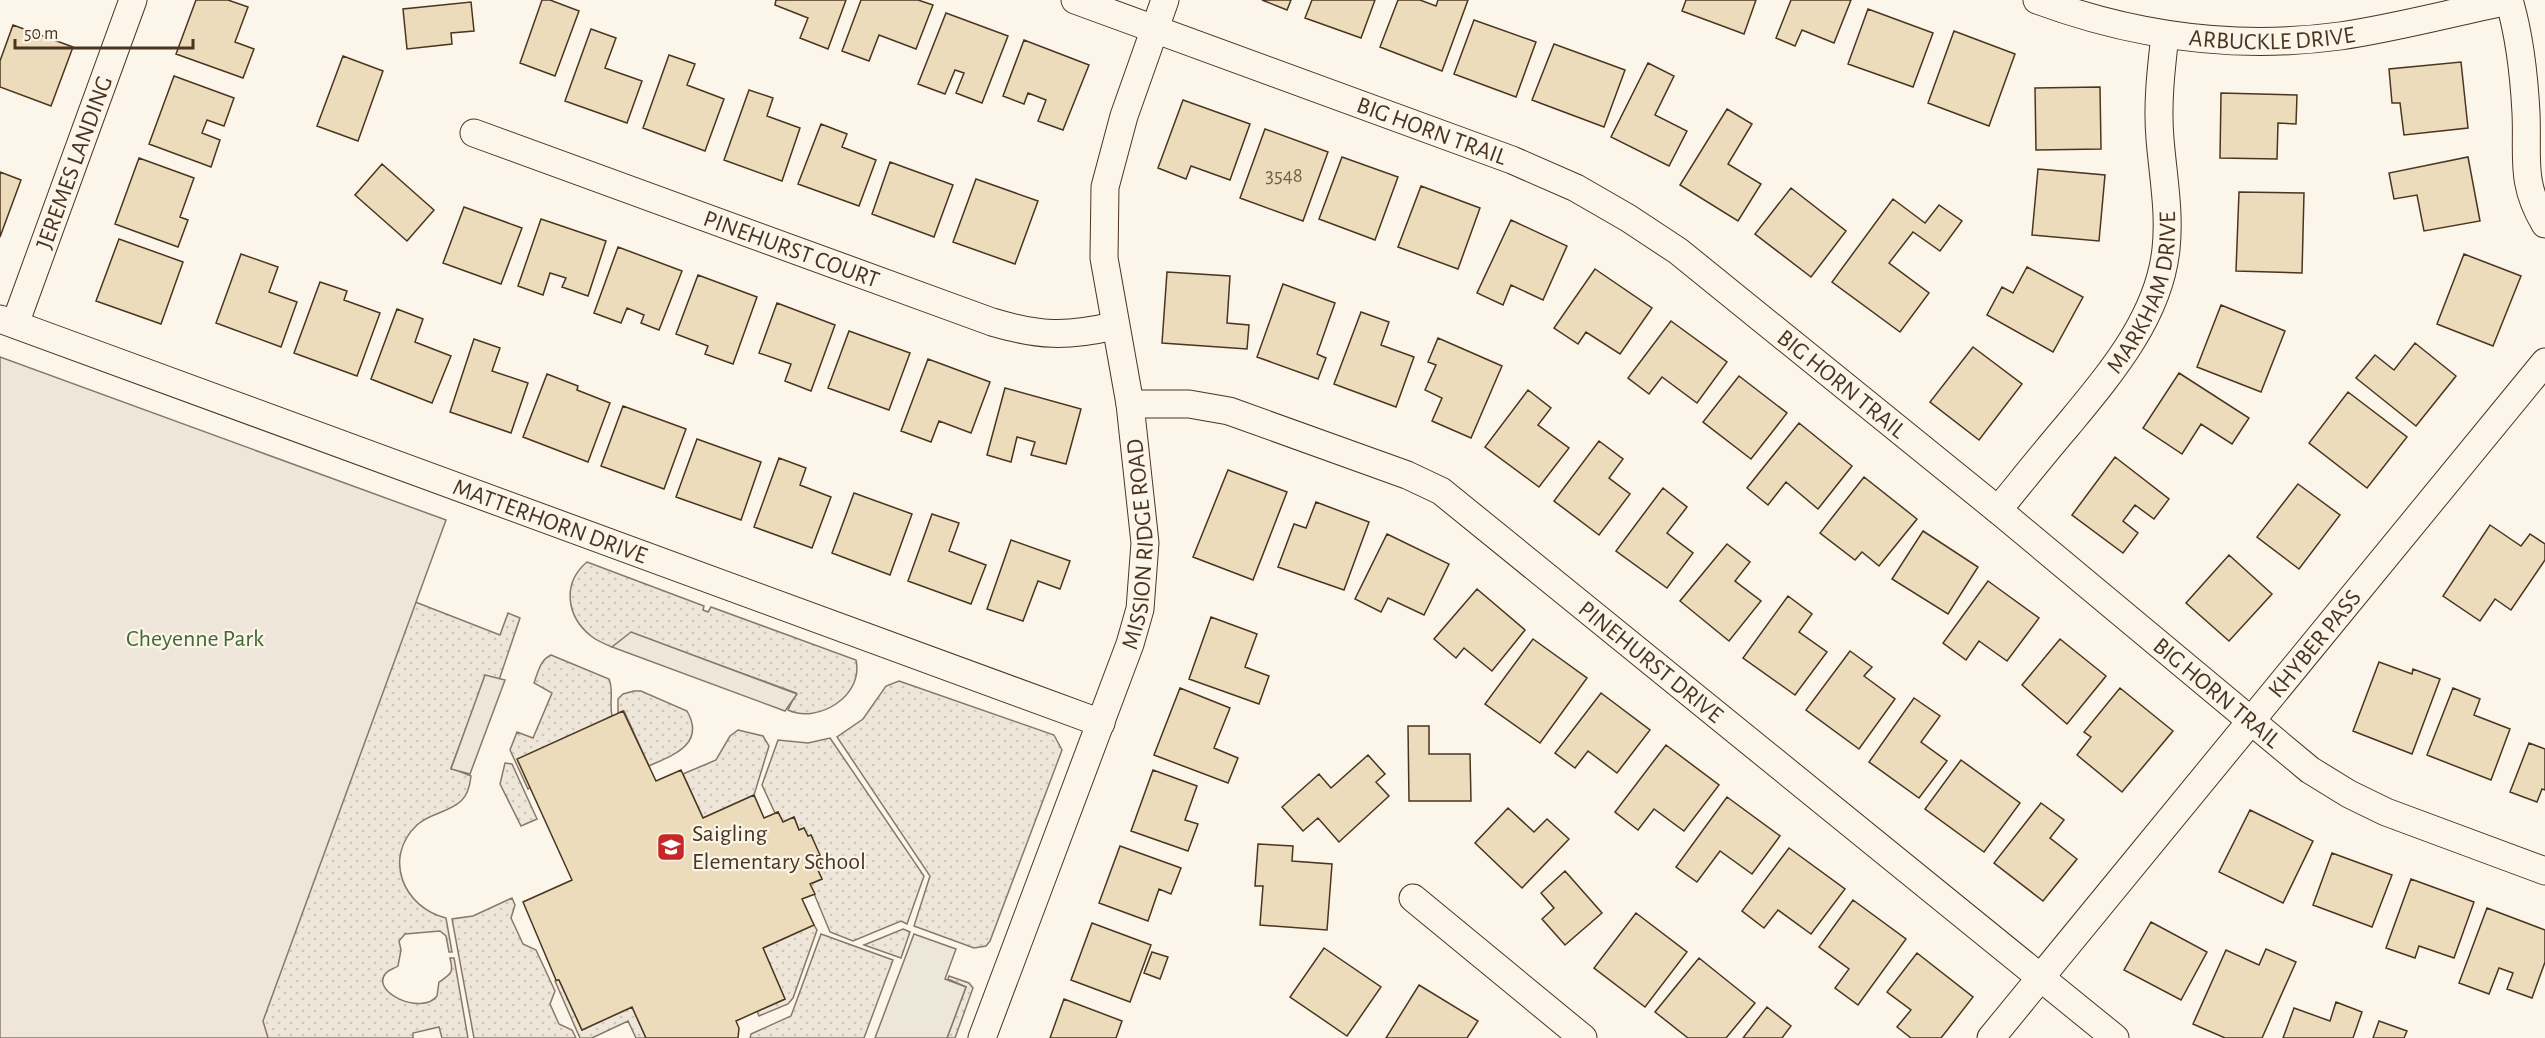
<svg xmlns="http://www.w3.org/2000/svg" width="2545" height="1038" font-family="'Alegreya Sans',sans-serif">
<defs>
<pattern id="grass-dots" width="8" height="8" patternUnits="userSpaceOnUse" patternTransform="scale(1.5)"><rect width="8" height="8" fill="#ede6d9"/><path d="M2 2h.1M6 6h.1" fill="none" stroke="#cdc6ba" stroke-width="1.8" stroke-linecap="round"/></pattern>
</defs>
<rect width="100%" height="100%" fill="#fbf6e9"/>
<path fill="url(#grass-dots)" stroke="#887966" stroke-width="1.5" d="M587,562L704,606L703,610L708,612L711,607L856,660C864,696 818,724 788,710L796,693L631,633L612,647C605,644 597,641 591,636C566,616 562,583 587,562Z
M405,598L500,635L508,613L520,618L499,680L486,676L451,768L471,776C470,785 468,795 461,801C448,813 430,813 417,825C382,858 404,908 446,918L452,952H449L446,936L440,931L405,934L399,941L401,950L398,966C394,969 389,969 386,973C369,992 422,1016 437,996L439,982C451,974 454,973 450,958H454L468,1038H442L439,1027L413,1033V1038H243Z
M551,655L609,679C614,691 609,703 612,716L528,789L510,750L517,732L533,738L552,693L534,683C538,672 540,660 551,655Z
M899,681L1054,735L1062,750L990,941L986,946L974,948L914,926L930,876L837,737L863,719L886,686Z
M634,691H641L687,711C706,744 673,755 649,766L624,711L618,713V699L623,694Z
M738,730L763,736L769,746L754,795L703,818L683,774L716,760L730,736Z
M830,738L924,876L907,924L901,921L853,941L830,932L810,884L822,879L816,866L820,864L804,828L799,830L794,817L783,822L778,812L775,813L762,785L778,740L808,743Z
M505,763L512,764L537,819L521,826L500,784Z
M512,898L515,905L511,918L523,944L536,950L555,991L550,1004L559,1024L572,1030L576,1038H474L452,919L473,916Z
M814,925L817,930L793,998L788,1004L759,1016L757,1011L785,999L763,948Z
M903,929L910,932L901,958L864,945Z
M821,934L893,960L864,1038H750L751,1034L791,1016Z
M949,976L969,983L973,988L955,1038H947L966,987L948,979Z
M559,980L582,1030L632,1007L646,1038H636L628,1021L592,1038H580L555,981Z"/>
<path fill="#ede6d9" stroke="#887966" stroke-width="1.5" d="M0,357L446,520L263,1021L268,1038H0Z"/>
<path fill="#ede7d9" stroke="#887966" stroke-width="1.5" d="M631,632L797,694L785,711L612,647Z
M485,675L505,680L470,774L451,769Z
M914,934L956,949L945,979L966,987L947,1038H875Z"/>
<path fill="#ecdcbc" stroke="#4a3520" stroke-width="1.5" d="M196,0H228L248,7L235,42L254,49L243,78L176,54Z
M542,0H550L579,11L555,76L520,63Z
M776,0H846L828,49L800,38L808,18L775,5Z
M861,0H918L933,5L916,49L879,35L869,61L842,51Z
M1262,0H1291L1287,10Z
M1312,0H1375L1361,38L1305,18Z
M1398,0H1420L1436,6L1438,0H1468L1442,71L1380,47Z
M1686,0H1756L1744,34L1682,11Z
M1791,0H1851L1834,43L1802,30L1795,46L1776,38Z
M471,2L474,31L451,33L452,44L407,49L403,9Z
M1868,9L1933,33L1913,87L1848,64Z
M946,13L1008,36L982,103L956,93L964,73L955,70L945,94L918,84Z
M1474,20L1536,42L1516,97L1454,74Z
M13,25L73,47L51,106L0,87V61Z
M591,29L616,38L605,68L642,81L627,123L565,101Z
M1954,31L2015,54L1989,126L1928,103Z
M1024,40L1089,65L1063,130L1038,121L1046,100L1028,93L1024,104L1003,96Z
M1554,44L1625,70L1604,127L1532,100Z
M669,55L695,64L687,85L724,99L705,151L643,128Z
M343,56L383,71L358,141L317,126Z
M2461,62L2468,128L2404,135L2400,103H2392L2389,69Z
M1648,63L1674,76L1655,115L1687,131L1669,166L1611,137Z
M174,76L234,98L224,126L207,120L202,133L220,140L211,167L149,144Z
M2100,87L2101,149L2036,150L2035,88Z
M749,90L773,98L767,116L800,128L782,181L724,160Z
M2221,93L2297,95L2296,124L2278,123L2277,159L2220,158Z
M1183,100L1250,124L1230,180L1191,166L1186,179L1158,168Z
M1727,109L1752,124L1728,164L1761,184L1738,221L1680,185Z
M821,124L847,134L842,147L876,160L859,206L798,184Z
M1265,129L1328,152L1303,221L1240,198Z
M1342,157L1398,177L1375,240L1319,219Z
M2468,157L2480,221L2424,231L2417,195L2394,199L2389,173Z
M139,158L194,178L180,217L188,220L178,247L115,224Z
M890,162L953,185L934,237L872,214Z
M382,164L434,210L407,241L355,195Z
M2038,169L2105,175L2099,241L2032,235Z
M0,172L21,180L0,237Z
M976,179L1038,201L1015,264L953,242Z
M1421,186L1480,208L1458,269L1398,247Z
M1791,188L1846,231L1811,277L1755,234Z
M2239,192L2304,193L2302,273L2236,271Z
M1893,199L1925,223L1939,205L1962,221L1940,251L1913,232L1889,263L1929,293L1900,332L1832,282Z
M464,207L522,228L501,284L443,263Z
M541,219L606,241L588,296L562,287L566,278L550,273L543,295L518,286Z
M1511,220L1567,246L1543,300L1511,285L1503,305L1477,293Z
M119,239L183,262L161,324L96,301Z
M618,247L682,271L659,330L641,323L644,315L627,308L621,323L594,313Z
M241,254L278,267L269,292L297,302L281,347L216,323Z
M2464,254L2521,276L2493,346L2437,324Z
M2027,267L2083,297L2053,352L1987,315L2002,287L2013,293Z
M1595,269L1652,308L1620,354L1586,332L1578,344L1554,328Z
M1167,272L1230,276L1227,323L1249,325L1247,349L1162,343Z
M698,275L757,297L733,364L705,354L708,346L676,334Z
M320,282L347,291L344,300L380,313L357,376L294,353Z
M1283,284L1335,303L1317,354L1326,358L1318,379L1257,357Z
M777,303L835,325L811,391L785,381L791,364L759,353Z
M2221,305L2285,331L2261,392L2197,367Z
M397,309L423,319L415,342L451,356L432,403L371,379Z
M1361,312L1389,322L1381,345L1414,357L1396,407L1334,384Z
M1671,321L1727,362L1697,403L1662,377L1649,394L1628,378Z
M849,331L910,353L889,410L828,388Z
M1438,338L1502,366L1471,438L1432,421L1442,398L1425,390L1436,365L1428,362Z
M474,339L500,348L492,371L528,383L511,433L450,412Z
M2415,343L2456,376L2416,426L2356,378L2375,355L2394,370Z
M1973,347L2022,384L1979,440L1930,402Z
M928,359L990,382L971,433L939,421L931,442L901,431Z
M2179,373L2249,418L2232,444L2201,424L2182,454L2143,428Z
M547,374L578,386L577,390L610,403L588,462L523,437Z
M1739,376L1787,413L1751,459L1703,422Z
M1005,388L1081,409L1066,464L1031,455L1035,442L1017,437L1011,462L987,455Z
M1528,390L1551,408L1538,425L1569,448L1539,487L1485,447Z
M2348,392L2407,437L2367,488L2309,443Z
M623,406L686,429L664,489L601,466Z
M1799,423L1852,466L1818,509L1786,482L1768,505L1747,488Z
M697,439L761,462L741,520L676,497Z
M1599,441L1623,459L1609,478L1630,494L1599,535L1554,501Z
M2115,457L2169,499L2154,519L2135,505L2123,521L2138,533L2123,553L2072,515Z
M779,458L806,468L800,485L831,497L812,548L754,527Z
M1228,470L1287,492L1253,580L1193,557Z
M1864,477L1917,519L1879,566L1862,552L1855,560L1820,533Z
M2298,484L2340,515L2299,569L2257,537Z
M1663,488L1687,507L1667,533L1693,553L1667,588L1616,551Z
M854,493L912,514L890,575L832,553Z
M1316,502L1369,522L1344,590L1278,567L1294,524L1306,528Z
M932,514L959,523L949,551L986,565L971,604L908,581Z
M2490,525L2521,546L2530,534L2545,544V560L2511,610L2495,599L2480,621L2443,596Z
M1923,531L1978,567L1948,614L1892,579Z
M1387,534L1449,564L1424,615L1388,598L1381,612L1355,599Z
M1011,540L1070,561L1060,589L1038,581L1023,621L987,609Z
M1727,544L1750,562L1735,581L1761,601L1729,641L1680,601Z
M2229,555L2272,594L2229,641L2186,603Z
M1988,581L2039,618L2007,661L1979,641L1966,660L1943,643Z
M1477,589L1525,630L1492,671L1464,648L1456,658L1434,639Z
M1788,596L1812,614L1799,632L1827,652L1795,695L1743,658Z
M1211,617L1257,634L1245,667L1269,676L1259,704L1189,679Z
M1533,639L1587,678L1540,743L1485,704Z
M2060,639L2106,676L2067,724L2022,685Z
M1850,651L1872,667L1864,676L1895,699L1859,749L1806,710Z
M2379,662L2412,674L2413,669L2440,679L2412,754L2353,731Z
M1180,688L1230,708L1214,748L1238,758L1228,783L1154,755Z
M2120,688L2173,731L2122,792L2077,755L2091,737L2084,732Z
M2453,688L2480,699L2474,715L2510,729L2491,780L2427,755Z
M1601,693L1650,730L1617,773L1588,751L1575,768L1555,753Z
M1914,698L1940,716L1921,742L1947,761L1919,798L1869,762Z
M623,711L656,781L681,770L703,818L754,795L764,818L778,812L783,822L794,817L799,830L804,828L808,836L811,835L820,855L817,856L821,864L816,866L822,879L810,884L815,894L802,899L814,925L763,948L785,999L736,1021L739,1028L738,1038H646L632,1007L582,1030L559,980H556L523,902L572,880L517,759Z
M1408,726H1429V754H1470L1471,801H1409Z
M2529,743L2545,749V790L2542,789L2537,802L2510,792Z
M1666,745L1719,785L1684,831L1654,809L1638,830L1615,812Z
M1368,755L1385,774L1376,782L1389,796L1339,842L1318,818L1303,831L1282,807L1319,774L1331,788Z
M1961,760L2020,803L1984,852L1925,809Z
M1153,770L1197,786L1185,820L1198,824L1188,851L1131,831Z
M1727,797L1780,836L1752,874L1720,851L1697,882L1676,867Z
M2041,803L2064,820L2050,838L2077,859L2043,901L1994,863Z
M1508,808L1534,832L1547,819L1569,839L1522,888L1475,843Z
M2250,810L2313,841L2283,903L2219,872Z
M1258,844L1293,846L1292,861L1332,864L1327,930L1260,925L1263,886H1255Z
M1120,846L1181,868L1171,894L1159,889L1148,921L1099,903Z
M1789,848L1845,889L1811,934L1778,910L1764,928L1742,911Z
M2332,853L2392,875L2372,927L2313,905Z
M1565,871L1602,913L1565,945L1542,919L1554,908L1541,893Z
M2411,879L2474,902L2454,958L2419,946L2415,958L2386,948Z
M1853,900L1906,939L1858,1005L1835,988L1849,969L1819,947Z
M2487,908L2545,930V962L2532,998L2507,989L2513,973L2499,968L2489,994L2459,983Z
M1636,913L1687,952L1645,1007L1594,968Z
M2151,922L2207,952L2181,1000L2124,970Z
M1092,923L1151,945L1130,1002L1071,980Z
M1324,948L1381,987L1347,1036L1290,997Z
M2266,949L2296,962L2262,1038H2225L2193,1024L2226,950L2259,965Z
M1152,952L1168,957L1160,979L1144,973Z
M1917,953L1973,997L1941,1038H1911L1897,1027L1911,1010L1887,992Z
M1699,958L1755,1003L1726,1038H1688L1655,1012Z
M1419,985L1478,1021L1467,1038H1386Z
M1064,999L1122,1021L1116,1038H1050Z
M2336,1002L2362,1012L2353,1038H2283L2294,1008L2330,1021Z
M1767,1007L1791,1026L1782,1038H1743Z
M2379,1021L2407,1031L2404,1038H2373Z"/>
<g fill="none" stroke-linecap="round" stroke-linejoin="round">
<g stroke="#4a3520" stroke-width="29">
<g id="minor">
<path id="s1" d="M1075,0L1512,160L1576,188L1628,218L1678,251L1998,510L2310,770L2349,794L2386,812L2545,871"/>
<path id="s2" d="M2037,0C2134,36 2237,50 2340,36C2396,28 2454,12 2509,1"/>
<path d="M2509,0C2520,37 2524,74 2526,113C2528,158 2520,182 2545,224"/>
<path id="s3" d="M474,133L992,322C1039,336 1066,337 1114,326"/>
<path id="s4" d="M0,319L1101,723"/>
<path id="s5" d="M15,324L133,0"/>
<path id="s6" d="M1130,404H1189L1229,411L1407,475L1441,491L2115,1038"/>
<path id="s7" d="M1998,510C2021,482 2044,453 2068,425C2110,374 2159,317 2166,249C2170,212 2163,176 2160,139C2157,104 2161,70 2165,35"/>
<path d="M1413,898L1583,1038"/>
<path id="s8" d="M982,1038L1130,644L1140,609L1145,543L1130,404L1104,258L1105,187L1124,116L1165,0"/>
<path id="s9" d="M1991,1038L2545,362"/>
</g>
</g>
<use href="#minor" stroke="#fbf6e9" stroke-width="27"/>
</g>
<defs>
<g id="school-square" transform="scale(1.5)"><rect x="-9" y="-9" width="18" height="18" rx="4" fill="#c62828" stroke="#fbf6e9"/><path d="M0-5L7-2L0 1L-7-2ZM-4 1L0 2.5L4 1V4Q0 6-4 4Z" fill="#fff"/></g>
</defs>
<g fill-rule="evenodd">
<use href="#school-square" x="671" y="847"/>
</g>
<g text-anchor="middle" stroke-width="4.5" stroke-linejoin="round" paint-order="stroke">
<g font-size="21" fill="#725f47">
<text x="1284" y="182">3548</text>
</g>
<g font-size="24" fill="#4a3520" stroke="#fbf6e9">
<text dy="8" stroke="none"><textPath href="#s2" startOffset="240">ARBUCKLE DRIVE</textPath></text>
<text dy="8" stroke="none"><textPath href="#s1" startOffset="380">BIG HORN TRAIL</textPath></text>
<text dy="8" stroke="none"><textPath href="#s5" startOffset="172">JEREMES LANDING</textPath></text>
<text dy="8" stroke="none"><textPath href="#s3" startOffset="338">PINEHURST COURT</textPath></text>
<text dy="8" stroke="none"><textPath href="#s7" startOffset="266">MARKHAM DRIVE</textPath></text>
<text dy="8" stroke="none"><textPath href="#s1" startOffset="866">BIG HORN TRAIL</textPath></text>
<text dy="8" stroke="none"><textPath href="#s4" startOffset="586">MATTERHORN DRIVE</textPath></text>
<text dy="8" stroke="none"><textPath href="#s8" startOffset="522">MISSION RIDGE ROAD</textPath></text>
<text dy="8" stroke="none"><textPath href="#s9" startOffset="510">KHYBER PASS</textPath></text>
<text dy="8" stroke="none"><textPath href="#s6" startOffset="597">PINEHURST DRIVE</textPath></text>
<text dy="8" stroke="none"><textPath href="#s1" startOffset="1352">BIG HORN TRAIL</textPath></text>
</g>
<g font-size="24" fill="#436837" stroke="#fbf6e9">
<text x="195" y="646">Cheyenne Park</text>
</g>
<g font-size="24" fill="#4a3520" stroke="#fbf6e9" text-anchor="start">
<text x="692" y="841">Saigling<tspan x="692" dy="28">Elementary School</tspan></text>
</g>
</g>
<path d="M15 39v9h178v-9" fill="none" stroke="#4a3520" stroke-width="3"/>
<text x="24" y="39" font-size="18" fill="#4a3520" stroke="#fbf6e9" stroke-width="4.5" paint-order="stroke">50 m</text>
</svg>
